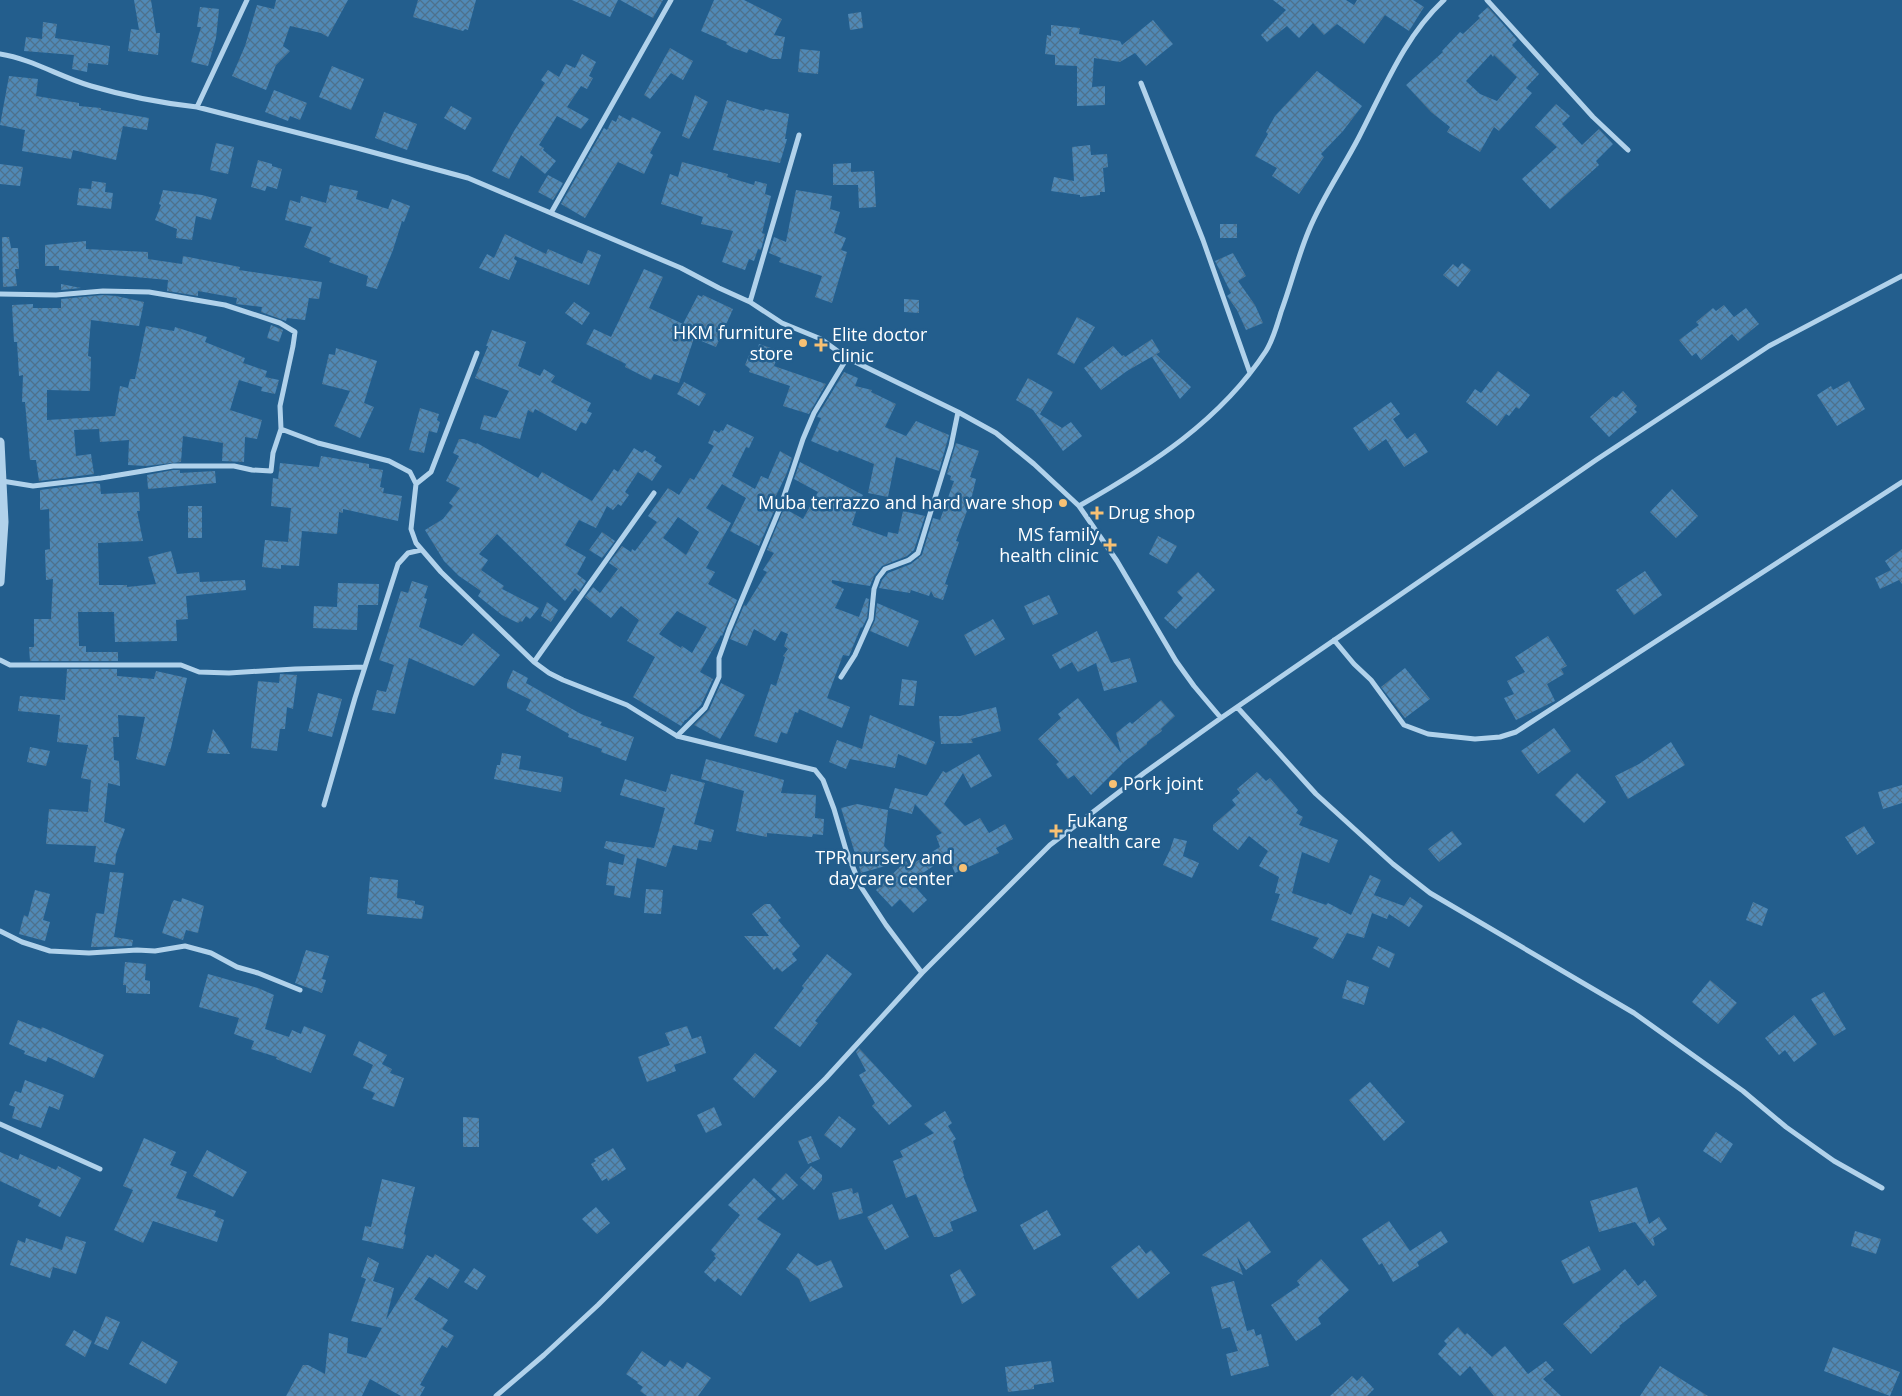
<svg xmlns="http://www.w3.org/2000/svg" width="1902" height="1396" font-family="'Open Sans',sans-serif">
<defs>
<pattern id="building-cross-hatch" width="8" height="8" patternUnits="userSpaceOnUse" patternTransform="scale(1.25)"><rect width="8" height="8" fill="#5089b6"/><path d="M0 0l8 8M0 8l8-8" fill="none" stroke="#4e718c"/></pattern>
</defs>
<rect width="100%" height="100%" fill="#235e8d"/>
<path fill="url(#building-cross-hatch)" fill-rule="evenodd" d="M134,0H151L156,33H160L158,55L128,51L131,29L139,30Z
M276,0H348L328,37L321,33L290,26L283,46L290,51L276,65L266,90L232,76L245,46L257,5L274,9Z
M418,0H476L468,30L465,29L463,31L413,17Z
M572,0H618L610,17Z
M620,0H663L653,18Z
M714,0H744L782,19L774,35L785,37L781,59H772L749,49L747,53L733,48L726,44L727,42L701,31Z
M1273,0H1346L1354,5L1357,0H1413L1424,7L1409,31L1385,15L1364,44L1337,24L1324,35L1313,23L1299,38L1287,26L1267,42L1261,35L1286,10Z
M200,7L219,9L216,38L208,66L191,62L201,27H197Z
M1488,7L1517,40L1512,45L1539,74L1526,88L1532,93L1499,131L1494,127L1480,152L1447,132L1450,127L1431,112L1406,85L1443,52L1442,51L1460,32L1463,34L1480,18L1478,16ZM1491,54L1493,57L1494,55L1517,77L1497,101L1480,94L1466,81Z
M861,12L863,28L850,30L848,14Z
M1153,20L1173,44L1146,66L1135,53L1120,62L1094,58L1092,87L1105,86V105L1077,106V66L1055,65V55L1045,54L1047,35L1051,36V25L1080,28L1079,34L1120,41L1122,45Z
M43,22L57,24L55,38L110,46L108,65L88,63L87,72L72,69L74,55L24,51L26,37L42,39Z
M670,48L693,61L683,80L671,73L650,99L644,95Z
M800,49L820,51L818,74L798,72Z
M582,54L596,62L589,76L593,78L587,89L581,86L567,107L589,119L581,129L557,116L539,145L544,148L543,150L556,161L545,174L521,155L509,179L492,171L514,131L545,83L541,80L548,70L559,77L566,64L575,68Z
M332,66L364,79L351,110L319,97Z
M1317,71L1362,106L1343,131L1321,154L1324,157L1299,194L1272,176L1277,168L1255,156L1268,134L1266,132L1275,116Z
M9,76L38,79L36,96L79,103V106L101,108V110L149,118L147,130L123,126L116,160L73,150L71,159L22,151L25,130L0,125Z
M274,90L307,103L300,120L290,116L288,121L265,112Z
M695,95L708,102L689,139L682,136Z
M727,100L764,111L765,109L789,114L785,139H787L780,163L713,150Z
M1556,104L1570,116L1562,124L1582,145L1599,129L1613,144L1596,161L1599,165L1550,209L1522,179L1557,147L1535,127Z
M451,106L472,118L465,130L444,118Z
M384,112L417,124L407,150L375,138Z
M619,115L630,121L632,117L661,132L650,153L653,155L644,174L618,162L585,218L561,204L604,128L607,130L612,120L616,122Z
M216,143L234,147L228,174L210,170Z
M1090,145L1091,155L1107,154L1108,167L1103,168L1105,192H1100V195L1080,197V195L1051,191L1054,177L1074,181L1072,147Z
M258,160L272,164V166L282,169L277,189L267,186L265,191L251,187Z
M682,162L728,174L727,177L754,185L755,181L767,184L765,194L771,196L762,233L765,234L761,250L758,249L754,261L749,259L745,270L722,262L733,231L701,224L703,217L661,204L670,174L678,177Z
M851,163V172L874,171L876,207L859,208L858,185H833V164Z
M0,164L23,167L20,186L0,184Z
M548,175L563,183L553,200L538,192Z
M92,181L106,183L105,192L113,193L111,209L77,205L79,188L91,189Z
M330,185L358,191L356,199L388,209L392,199L410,206L404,222L402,221L393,250L377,289L366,286L368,276L329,262L331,258L304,247L312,227L285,220L290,200L300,203L301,196L326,203Z
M163,190L202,195L217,199L211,220L196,216L192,240L176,238L177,229L155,220L161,205L159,204Z
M796,190L832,196L830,209L840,212L834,233L846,238L841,250L847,252L832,303L815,297L822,276L779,262L781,258L769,253L774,237L786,242Z
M1220,224H1237V238H1220Z
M505,234L546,254L548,249L582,264L588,250L601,255L589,285L515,256L514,259L517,261L509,280L479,268L487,254L494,258Z
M2,237H9L11,248H18L19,269H15L17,286L3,287Z
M86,241V249L148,252V259L182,264L183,256L240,267L239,270L322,282L319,299L309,298L305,320L287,318L286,321L261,312L262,307L236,304L237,298L198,291V296L167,291L168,280L59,270V266H45V245Z
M1233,253L1246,276L1238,281L1255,305L1263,323L1246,330L1237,310L1227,296L1231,293L1215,261Z
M1462,263L1471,270L1458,287L1443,275L1453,264L1458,268Z
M644,269L663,277L649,308L683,324L698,295L702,297L703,295L733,309L716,347L694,338L679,383L654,374L651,380L625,367L626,364L586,344L594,329L611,337Z
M61,284L81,288L61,290Z
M103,295L116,296L144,302L139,326L91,320L88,356L91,357L90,391L47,390V420L115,416L120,386L128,388L130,379H135L146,326L174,331L175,327L207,337L205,342L245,358L243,363L267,371L262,387L239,380L230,410L262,420L257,439L245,437L244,462L222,461L223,443L183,436L181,462L146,466L128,465L129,440L100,442L99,429L74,430L76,456L91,454L94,474L39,481L36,460H30L25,402H22L23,375L19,376L17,342H14L12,305L33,304V308H61V299Z
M904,299L919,300V313L904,312Z
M574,302L590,313L582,325L565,313Z
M1724,305L1734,317L1746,308L1759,324L1738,341L1732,334L1701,360L1696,353L1692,356L1679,340L1699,325L1696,322L1713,308L1716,311Z
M1077,317L1095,327L1074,364L1057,354Z
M271,325L283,330L279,342L267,338Z
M492,330L526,342L518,366L540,376L544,369L555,376L551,382L591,403L587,411L592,413L586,424L581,422L576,431L535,409L533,413L528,410L520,439L480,429L484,415L496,418L509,391L475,378L488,346H486Z
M1152,339L1160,352L1127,371L1101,390L1084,368L1113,346L1122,356L1124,355L1125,357Z
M759,344L780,351L774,366L826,384L809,414L783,406L790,386L749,372L750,369L745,365L752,348L757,350Z
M336,348L377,361L364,403L374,407L360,438L334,426L350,391L322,384L329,354L335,355Z
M1156,354L1191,387L1180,399L1152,357Z
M1498,371L1530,395L1519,409L1516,407L1509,416L1506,414L1497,426L1466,402L1475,389L1481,393Z
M844,372L858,378L855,386L872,390L871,392L896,404L885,427L906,436L916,421L949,435L939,471L896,457L888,497L868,493L874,464L839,450L838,452L811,441L821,418L817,417L818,415Z
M265,377L279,380L275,394L261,391Z
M1028,378L1053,392L1040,414L1016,400Z
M1849,381L1865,409L1837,426L1817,395L1831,386L1833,390Z
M684,382L706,394L699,406L677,394Z
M1623,391L1637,406L1634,409L1637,412L1609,437L1590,417L1613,396L1616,398Z
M1391,402L1400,414L1393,419L1407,439L1415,433L1428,452L1404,467L1386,439L1369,451L1353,428Z
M420,408L439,414L437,420L440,422L437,433L429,431L424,453L409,450Z
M1033,410L1062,428L1071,422L1082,436L1063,451Z
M727,424L754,437L749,448L746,447L732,476L755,489L761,476L768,479L780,451L792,458L786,475L773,502L777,504L759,546L730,531L746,498L722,484L706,508L731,523L706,568L715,572L708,584L737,600L722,636L721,635L700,672L713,679L701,705L686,720H685L681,726L633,697L655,657L627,641L639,620L621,606L611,618L585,597L593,587L600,593L618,569L609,563L622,546L631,552L632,549L635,551L657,522L648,516L668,488L679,495L690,478L694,480L714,446L708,443L714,430L719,433L721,430L723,431ZM678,517L699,532L686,555L663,538ZM677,611L707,627L692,653L682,646L681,648L659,634Z
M459,439H464L476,444L477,443L538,478L542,472L592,501L614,469L618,472L634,448L642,453L645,450L656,457L654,461L662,466L652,481L638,472L625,492L629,495L621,506L618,504L613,510L607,506L596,528L579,520L565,545L586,557L577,574L586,581L579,592L575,588L565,601L497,534L479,554L488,560L481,570L504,586L502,589L539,608L530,619L526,616L522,622L520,621L518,623L502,615L478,596L481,591L459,576L444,561L425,530L443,519L453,506L449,503L460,488L446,481L459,456L453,453Z
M956,443L979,451L970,477L976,479L971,500L956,541L959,542L945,584L948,585L943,600L934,597L931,591L929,596L911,590L910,593L879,588L882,580L888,573L911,564L922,555L933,518L940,520L954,481L950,480L951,476L947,474Z
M321,456L369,464V468L383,470L380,487L384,488L383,493L402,496L398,521L343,509V513L339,512L337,534L302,531L299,566L281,565V569L262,567L265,540L288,542L291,508L271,506L273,478L278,479L280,463L319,467Z
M800,462L863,495L858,505L852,525L887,537L888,532L898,534L903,511L925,516L914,550L907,556L882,566L874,576L870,586L832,580V583L844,589L835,608L859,617L866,598L869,599L867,618L862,628L861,627L849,656L843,655L827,698L850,707L842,728L799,709L798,713L795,712L787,734L781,732L777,743L754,736L771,684L776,686L785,657L783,656L788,649L784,646L788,634L781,631L775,641L754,629L747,646L730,639L744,605L746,606L767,572L763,570L774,553L767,550L784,508L803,519L818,492L794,479Z
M173,470H180V473L215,471L216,483L148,489L147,475Z
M95,483L100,484L101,494L139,492L140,511H137L143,541L98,543L99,585H127V587L156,584L148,557L171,551L177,574L199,572L200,582L245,580L246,590L186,596L188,619L176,620L177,641L115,642L114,612H78L79,646H86V652H118V661H30L29,647H34V619H51L53,579L46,580L45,550L50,549L49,509L40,510V490Z
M1672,489L1698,516L1676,538L1650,512Z
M188,506H202V538H188Z
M602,532L615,541L602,558L589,550Z
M1158,536L1177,546L1167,564L1149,554Z
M1902,549V584L1899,580L1880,589L1875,578L1891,570L1885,561Z
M1645,571L1662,595L1634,615L1616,590Z
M1198,572L1215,590L1176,629L1164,618L1183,598L1177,592Z
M412,581L428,586L424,598L427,599L419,627L462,646L473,633L500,655L474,686L409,658L395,714L372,710L377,690L386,692L394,665L379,660L401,591L408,593Z
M338,583L379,584L378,605H358L357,630L313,628L314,606L337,607Z
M1049,595L1058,614L1033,625L1024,606Z
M547,602L558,610L551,622L541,616Z
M877,603L919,621L908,647L870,631L875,620Z
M993,619L1005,639L975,656L964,635Z
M1097,631L1111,663L1130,658L1137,682L1104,691L1096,663L1078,672L1072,662L1060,669L1052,655Z
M1548,636L1567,666L1561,669L1564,674L1547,684L1555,701L1516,720L1504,698L1514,694L1507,681L1525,672L1515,657Z
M1405,668L1430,699L1405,718L1381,687Z
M67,669H117V676L154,679L156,671L187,678L170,752H169L165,766L136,759L145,717L118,715L119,737H113L114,760L119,761L120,786L108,783L104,822L125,829L116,854L115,865L94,862L96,846L46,844L49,809L88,812L91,780L81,778L88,745L57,742L60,715L18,711L20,696L65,700Z
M513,670L528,678L526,683L581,714L602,722L600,725L634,737L626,761L601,752L602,749L568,737L569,734L526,710L531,700L507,688V683Z
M280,674L297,675L293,709L287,707L285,729H280L277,751L251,748L258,681L279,683Z
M902,679L917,681L914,706L899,705Z
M721,683L745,695L720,739L694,725L709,710Z
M318,693L342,699L332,737L308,731Z
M1078,698L1121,753L1116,733L1130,722L1132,724L1161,700L1175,716L1161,729L1162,731L1147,742V744L1125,761L1091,795L1074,775L1068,779L1056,764L1059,762L1038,739L1061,718L1058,714Z
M996,707L1001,731L971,739L973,743L941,744L939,716H960Z
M870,715L935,742L926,765L898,754L895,768L850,759L846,769L829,762L837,740L862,749Z
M1554,728L1571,751L1538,774L1521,751Z
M213,729L223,742L230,754L207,753Z
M1671,742L1685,765L1628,799L1615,776L1639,764Z
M30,747L50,751L46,766L27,762Z
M502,753L521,756L519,769L563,777L561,792L494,779L497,765H500Z
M979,754L992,776L971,788L963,773L944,804L965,826L980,818L989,833L1005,824L1013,839L996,848L999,853L955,873L948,857L910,881L927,900L913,913L900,899L892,907L876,890L906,861L909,866L940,847L936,836L942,833L915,804L912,814L889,808L895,788L927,796L943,771L946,773Z
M706,759L784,780L781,793L816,795L815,818L824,819L823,835L813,834L812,837L767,833V837L736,831L744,791L701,779Z
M1257,772L1266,781L1270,778L1298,810L1296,813L1303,817L1299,825L1338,840L1329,863L1302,852L1292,893L1326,905L1328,903L1351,915L1370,875L1381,880L1374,895L1404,906L1410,897L1423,906L1409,927L1389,914L1387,919L1372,913L1364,938L1347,933L1333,959L1313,948L1319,938L1271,920L1280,894L1275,893L1279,877L1259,866L1268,851L1249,836L1238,850L1213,830V825L1236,805L1232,800L1240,793L1237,789Z
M1577,773L1606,802L1584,823L1555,795Z
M671,774L705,783L694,824L714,830L711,842L699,840L697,850L673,845L666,867L637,858L630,898L614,895L615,886L606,885L609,862L623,865L625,855L604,848L606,841L654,848L665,808L620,795L625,779L666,792Z
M1902,785V803L1883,809L1878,792Z
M857,804L888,810L884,846L899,862L861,873L841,808Z
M1864,826L1875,843L1857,855L1845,837Z
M1452,831L1462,844L1439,862L1428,849Z
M1174,838L1187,841L1183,856L1199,863L1192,878L1163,865L1170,850Z
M110,872L124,873L114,937L133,940L132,946L91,947L96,913L104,914Z
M370,877L398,880L397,898L415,901V904L424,906L422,919L367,914Z
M646,889L663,890L661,914L644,913Z
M35,890L50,894L43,920L50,922L45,941L19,934L24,915L28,917Z
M182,898L204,906L198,933L186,930L183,940L162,933L172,903L174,900L181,902Z
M1753,902L1768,909L1762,926L1746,920Z
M765,904H770L781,918L778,920L800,946L792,954L797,960L782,972L777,967L774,970L744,936H769L752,914Z
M1378,946L1395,954L1389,968L1372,959Z
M306,950L329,956L322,979L326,980L322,993L295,983Z
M827,954L852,974L815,1021L818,1023L800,1047L774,1028L804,988L802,986Z
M125,962L146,964L145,980L150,981V994L126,993V985H123Z
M208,974L258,988L274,995L265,1029L289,1037L292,1030L301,1034L304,1026L326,1035L311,1073L276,1059L277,1057L251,1049L254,1041L234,1034L239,1018L199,1007Z
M1347,980L1369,987L1364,1005L1342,998Z
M1710,980L1737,1003L1718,1024L1692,1002Z
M1824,992L1846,1029L1834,1036L1811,999Z
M1794,1015L1817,1044L1794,1062L1785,1050L1779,1055L1765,1038Z
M18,1020L41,1029L42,1027L104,1055L94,1078L48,1057L46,1062L24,1054L25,1051L9,1044Z
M687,1026L692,1039L701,1036L706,1053L674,1065L676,1071L647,1082L638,1057L670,1045L665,1033Z
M359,1041L387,1055L382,1064L392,1069L390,1073L404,1078L394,1107L372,1099L375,1093L363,1088L373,1065L353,1055Z
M859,1048L912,1106L889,1125L872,1106L875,1103L859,1075L866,1071L856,1052Z
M755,1053L777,1071L754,1098L733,1079Z
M25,1080L64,1095L59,1110L49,1106L41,1128L12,1118L15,1107L9,1105L15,1091L21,1093Z
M1370,1082L1405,1122L1384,1141L1349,1100Z
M714,1107L722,1125L706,1133L697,1115Z
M945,1111L952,1123L948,1126L956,1139L953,1141L964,1176H963L977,1211L950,1222L953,1231L939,1237H934L916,1194L906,1198L893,1161L903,1157L900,1151L934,1133L924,1124Z
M839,1116L856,1129L841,1148L824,1135Z
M463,1117L479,1118V1147H463Z
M1716,1132L1733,1144L1721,1163L1703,1151Z
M811,1136L820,1159L808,1164L798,1141Z
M144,1138L176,1152L170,1165L187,1172L176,1198L216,1211L214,1216L224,1220L217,1242L153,1221L143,1243L114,1230L133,1190L123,1186Z
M613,1148L626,1169L608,1181L607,1178L602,1181L591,1164L596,1161L594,1159Z
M207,1150L247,1172L233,1197L193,1176Z
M0,1152L18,1160L20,1154L56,1170L58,1166L81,1178L60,1217L38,1206L41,1200L0,1181Z
M811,1166L822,1175V1180L814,1190L800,1178Z
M786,1173L798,1185L783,1200L771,1189Z
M754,1178L776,1199L757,1219L781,1234L741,1296L718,1278L715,1282L704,1272L716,1258L714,1256L716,1254L711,1250L740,1215L728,1205Z
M382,1179L415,1187L404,1234L406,1235L403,1249L362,1240L365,1226L371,1227Z
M1637,1187L1649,1224L1659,1217L1667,1229L1653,1238L1655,1245L1653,1246L1635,1222L1599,1232L1590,1201Z
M852,1188L853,1194L858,1192L863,1213L839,1220L832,1193Z
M892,1204L909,1237L885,1250L867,1217Z
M596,1207L610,1223L597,1234L582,1219Z
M1047,1210L1061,1235L1034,1250L1020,1225Z
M1249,1221L1271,1252L1246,1270L1237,1257L1243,1275L1202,1255Z
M1389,1221L1410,1251L1441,1231L1448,1242L1417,1262L1419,1266L1393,1282L1382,1263L1379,1265L1362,1239Z
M1855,1231L1881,1239L1876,1254L1851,1246Z
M66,1236L86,1242L76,1274L53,1267L50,1278L10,1265L18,1240L25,1243L26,1238L62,1250Z
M1139,1245L1146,1254L1151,1250L1170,1273L1138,1299L1111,1267Z
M1589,1246L1601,1270L1573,1284L1561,1261Z
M798,1253L817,1266L831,1260L843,1287L810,1302L799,1279L786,1269Z
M435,1254L460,1270L448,1289L429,1277L414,1299L448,1320L442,1329L454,1336L447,1348L442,1345L420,1385L425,1387L420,1396H401L370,1379L362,1396H286L303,1365H308L325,1374L329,1333L348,1338L347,1353L366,1358L382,1328L351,1321L366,1279L361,1277L368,1257L379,1263L373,1281L394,1288L386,1320L427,1255L433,1258Z
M1321,1259L1349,1290L1318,1318L1321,1324L1296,1341L1271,1305L1300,1285L1297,1281Z
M474,1268L486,1276L477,1290L464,1282Z
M960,1269L976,1295L962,1304L950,1275Z
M1625,1269L1638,1286L1645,1280L1657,1296L1619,1326L1620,1327L1591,1354L1563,1324Z
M1234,1281L1247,1331L1254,1329L1256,1336L1261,1334L1269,1366L1231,1376L1226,1354L1238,1351L1230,1327L1222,1329L1211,1287Z
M106,1316L120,1322L108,1350L94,1344Z
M1458,1327L1465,1335L1467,1333L1492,1357L1505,1346L1528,1374L1546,1361L1554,1370L1543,1379L1561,1396H1494L1470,1366L1460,1376L1438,1354L1447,1344L1444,1341Z
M74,1330L92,1341L85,1357L65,1345Z
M142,1341L178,1362L166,1384L129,1364Z
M1833,1347L1900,1372L1890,1396L1824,1371Z
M642,1351L665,1367L670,1360L683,1369L687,1362L711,1378L698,1396H647L640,1391L643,1387L637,1383L638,1382L626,1374Z
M1051,1361L1054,1382L1034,1385V1389L1008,1392L1005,1367Z
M1660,1366L1708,1396H1640Z
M1352,1376L1357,1381L1362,1376L1374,1389L1367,1396H1330Z"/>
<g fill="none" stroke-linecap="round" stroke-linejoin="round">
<path stroke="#b1d2eb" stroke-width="5" d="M1487,0L1593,117L1628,150
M0,54C32,59 60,77 91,86C125,96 161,103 197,107L357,148L468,178L681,268L719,288L750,302L782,323L821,339L847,358L958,412L996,433L1034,464L1079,506L1117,561L1176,661L1194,686L1221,718
M1141,83L1203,240L1250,373
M197,107L247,0
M551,213L671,0
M0,294L56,295L103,291L149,292L225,305L280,323L295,332L293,346L280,406L281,429L318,443L389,461L410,472L416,484L411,529L416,543L441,572L534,662L549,673L563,680L627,705L677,736L815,770L823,780L834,809L846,850L861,887L886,925L922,973
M750,302L799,135
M2,481L33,486L101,478L173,466H234L252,470L271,471L273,453L281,429
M416,484L431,472L477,353
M1079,506C1151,465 1220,421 1266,351C1273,340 1277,325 1281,312C1291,285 1298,256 1309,230C1322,198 1343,168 1359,137C1384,89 1404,37 1444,0
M1334,640L1354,664L1371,680L1404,725L1428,734L1475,739L1500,737L1516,732L1902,482
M0,660L10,665H181L199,672L229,673L295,669L365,667
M534,662L654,493
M841,677L855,655L871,619L874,589L878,578L885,569L909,560L918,553L951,446L958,412
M1237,707L1316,794L1393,864L1430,893L1634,1013L1743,1091L1786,1127L1834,1161L1882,1188
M677,736L705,708L719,677V658L729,630L780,508L803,439L814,413L847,358
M324,805L355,698L398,564L408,553L421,550
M0,931L22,942L50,951L89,953L137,950L155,951L185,946L211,953L237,967L258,973L300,990
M0,1124L100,1169
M496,1396L544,1355L598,1305L826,1078L922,973L1050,845L1144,773L1221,718L1596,460L1769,346L1902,276"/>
<path stroke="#b1d2eb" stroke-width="9" d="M0,442L4,522L0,582"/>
</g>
<g fill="#f7c174" stroke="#235e8d" stroke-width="2">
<circle cx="803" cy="343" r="5"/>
<path d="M818.5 337.5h5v5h5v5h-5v5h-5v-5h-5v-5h5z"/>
<circle cx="1063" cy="503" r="5"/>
<path d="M1094.5 505.5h5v5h5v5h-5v5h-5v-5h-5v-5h5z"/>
<path d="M1107.5 537.5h5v5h5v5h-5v5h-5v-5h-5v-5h5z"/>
<circle cx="1113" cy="784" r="5"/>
<path d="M1053.5 823.5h5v5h5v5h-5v5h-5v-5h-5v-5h5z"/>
<circle cx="963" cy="868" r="5"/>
</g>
<g text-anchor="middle" stroke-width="5" stroke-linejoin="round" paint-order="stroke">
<g font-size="18" fill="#fff" stroke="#235e8d" text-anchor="end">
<text x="793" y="339">HKM furniture<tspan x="793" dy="21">store</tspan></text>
<text x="832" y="341" text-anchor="start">Elite doctor<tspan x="832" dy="21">clinic</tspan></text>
<text x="1053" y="509">Muba terrazzo and hard ware shop</text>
<text x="1108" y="519" text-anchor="start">Drug shop</text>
<text x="1099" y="541">MS family<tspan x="1099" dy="21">health clinic</tspan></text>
<text x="1123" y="790" text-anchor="start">Pork joint</text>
<text x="1067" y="827" text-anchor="start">Fukang<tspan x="1067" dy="21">health care</tspan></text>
<text x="953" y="864">TPR nursery and<tspan x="953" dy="21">daycare center</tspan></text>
</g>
</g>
</svg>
